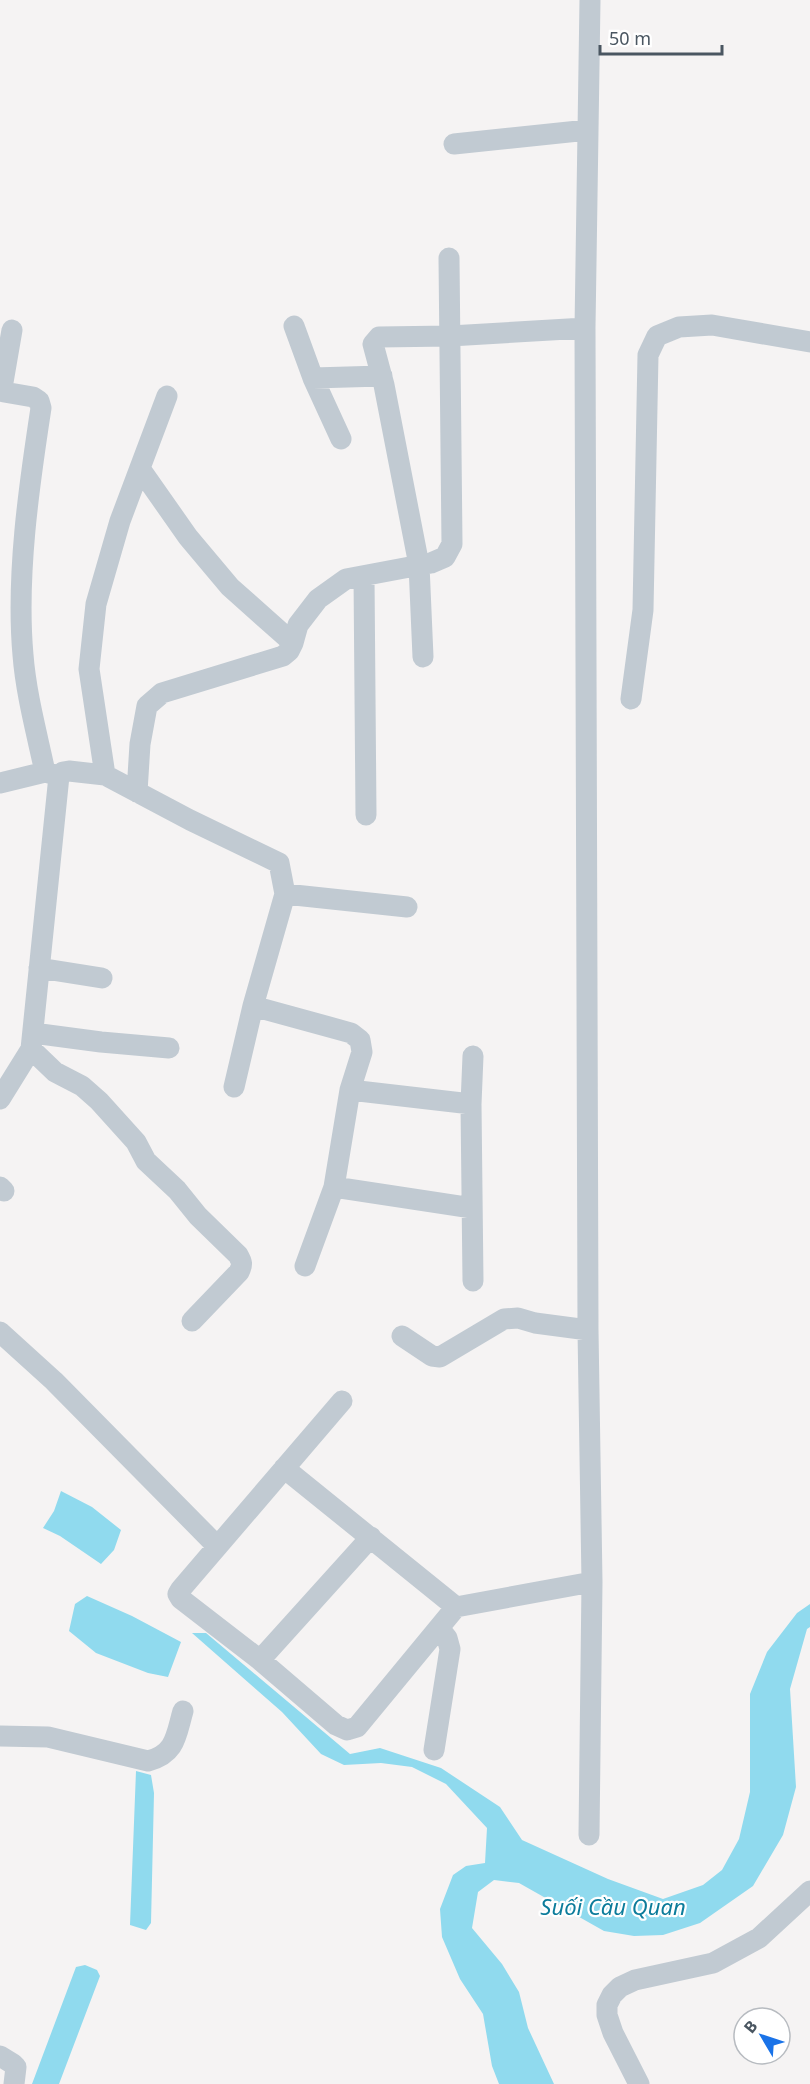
<svg xmlns="http://www.w3.org/2000/svg" width="810" height="2084" font-family="'Noto Sans',sans-serif">
<rect width="100%" height="100%" fill="#f5f3f3"/>
<path fill="#90daee" d="M61,1491L92,1507L121,1530L114,1550L101,1564L60,1536L43,1528L54,1511Z
M87,1596L132,1616L181,1642L168,1677L148,1673L96,1653L69,1631L75,1604Z
M810,1604V1627L807,1629L790,1689L796,1787L783,1835L753,1886L700,1923L663,1935L634,1936L604,1931L519,1883L494,1880L478,1892L472,1928L502,1964L519,1992L528,2028L554,2084H499L492,2066L483,2014L460,1979L442,1937L440,1909L453,1875L466,1866L485,1863L487,1828L446,1784L412,1767L381,1763L344,1765L321,1754L282,1712L192,1633H206L350,1754L380,1748L441,1768L500,1807L522,1840L608,1879L663,1899L703,1885L722,1870L739,1839L750,1792V1694L767,1652L797,1613Z
M136,1771L151,1775L154,1793L151,1923L146,1930L130,1925Z
M85,1965L97,1970L100,1976L59,2084H32L76,1967Z"/>
<g fill="none" stroke-linecap="round" stroke-linejoin="round">
<path stroke="#c1cad2" stroke-width="21" d="M454,144L588,130
M294,326L313,378L341,439
M12,330L2,388L4,392L33,397L39,401L41,408C29,486 16,576 23,655C26,694 37,734 45,772
M313,378L382,376
M141,470L188,537L230,587L293,643
M364,576L366,815
M423,657L419,565L384,385L373,344L379,337L450,336L585,328
M631,699L643,610L648,355L657,336L679,327L712,325L810,342
M105,775L89,669L96,604L120,521L167,396
M0,783L45,772L59,776L63,772L69,771L105,775L190,820L279,863L285,894L253,1006L234,1087
M137,792L140,744L147,706L162,693L283,656L289,651L293,643L298,625L318,599L346,579L431,563L445,557L452,544L449,258
M285,894L407,907
M39,968L102,978
M253,1006L351,1033L360,1040L362,1052L350,1090L334,1187L305,1266
M33,1033L101,1042L169,1048
M31,1049L55,1072L82,1086L99,1101L136,1142L146,1161L177,1190L198,1216L238,1255C242,1262 243,1264 239,1272L192,1321
M473,1056L471,1104L473,1281
M350,1090L471,1104
M0,1099L31,1049L59,776
M0,1187L4,1191
M334,1187L472,1208
M0,1332L54,1381L216,1545
M402,1336L432,1356L440,1357L504,1319L518,1318L535,1323L588,1330
M342,1401L181,1589L178,1594L181,1599L260,1660L336,1725L347,1730L357,1727L456,1607L592,1582
M284,1468L456,1607
M260,1660L371,1537
M0,1736L48,1737L148,1761C176,1754 176,1735 183,1711
M434,1750L450,1649L447,1638L439,1628
M589,1835L592,1582L588,1330L585,328L590,0
M0,2056L13,2064L16,2067L14,2084
M639,2084L613,2033L607,2015V2005L612,1995L620,1987L635,1980L713,1963L759,1938L810,1891"/>
</g>
<g text-anchor="middle" stroke-width="4.5" stroke-linejoin="round" paint-order="stroke">
<g font-size="22" font-style="italic" fill="#0c7c9b" stroke="#fff">
<text x="613" y="1915">Suối Cầu Quan</text>
</g>
</g>
<g transform="translate(762 2036) rotate(309)"><circle r="28" fill="#ffffff" stroke="#b7bbc0" stroke-width="1.5"/>
<path d="M0-4.5L10 22L0 15L-10 22Z" fill="#1a73e8"/>
<text y="-9" font-size="16" font-weight="bold" text-anchor="middle" fill="#4a5661">B</text>
</g>
<path d="M600 45v9h122v-9" fill="none" stroke="#4a5661" stroke-width="3"/>
<text x="609" y="45" font-size="18" fill="#4a5661" stroke="#ffffff" stroke-width="4.5" paint-order="stroke">50 m</text>
</svg>
